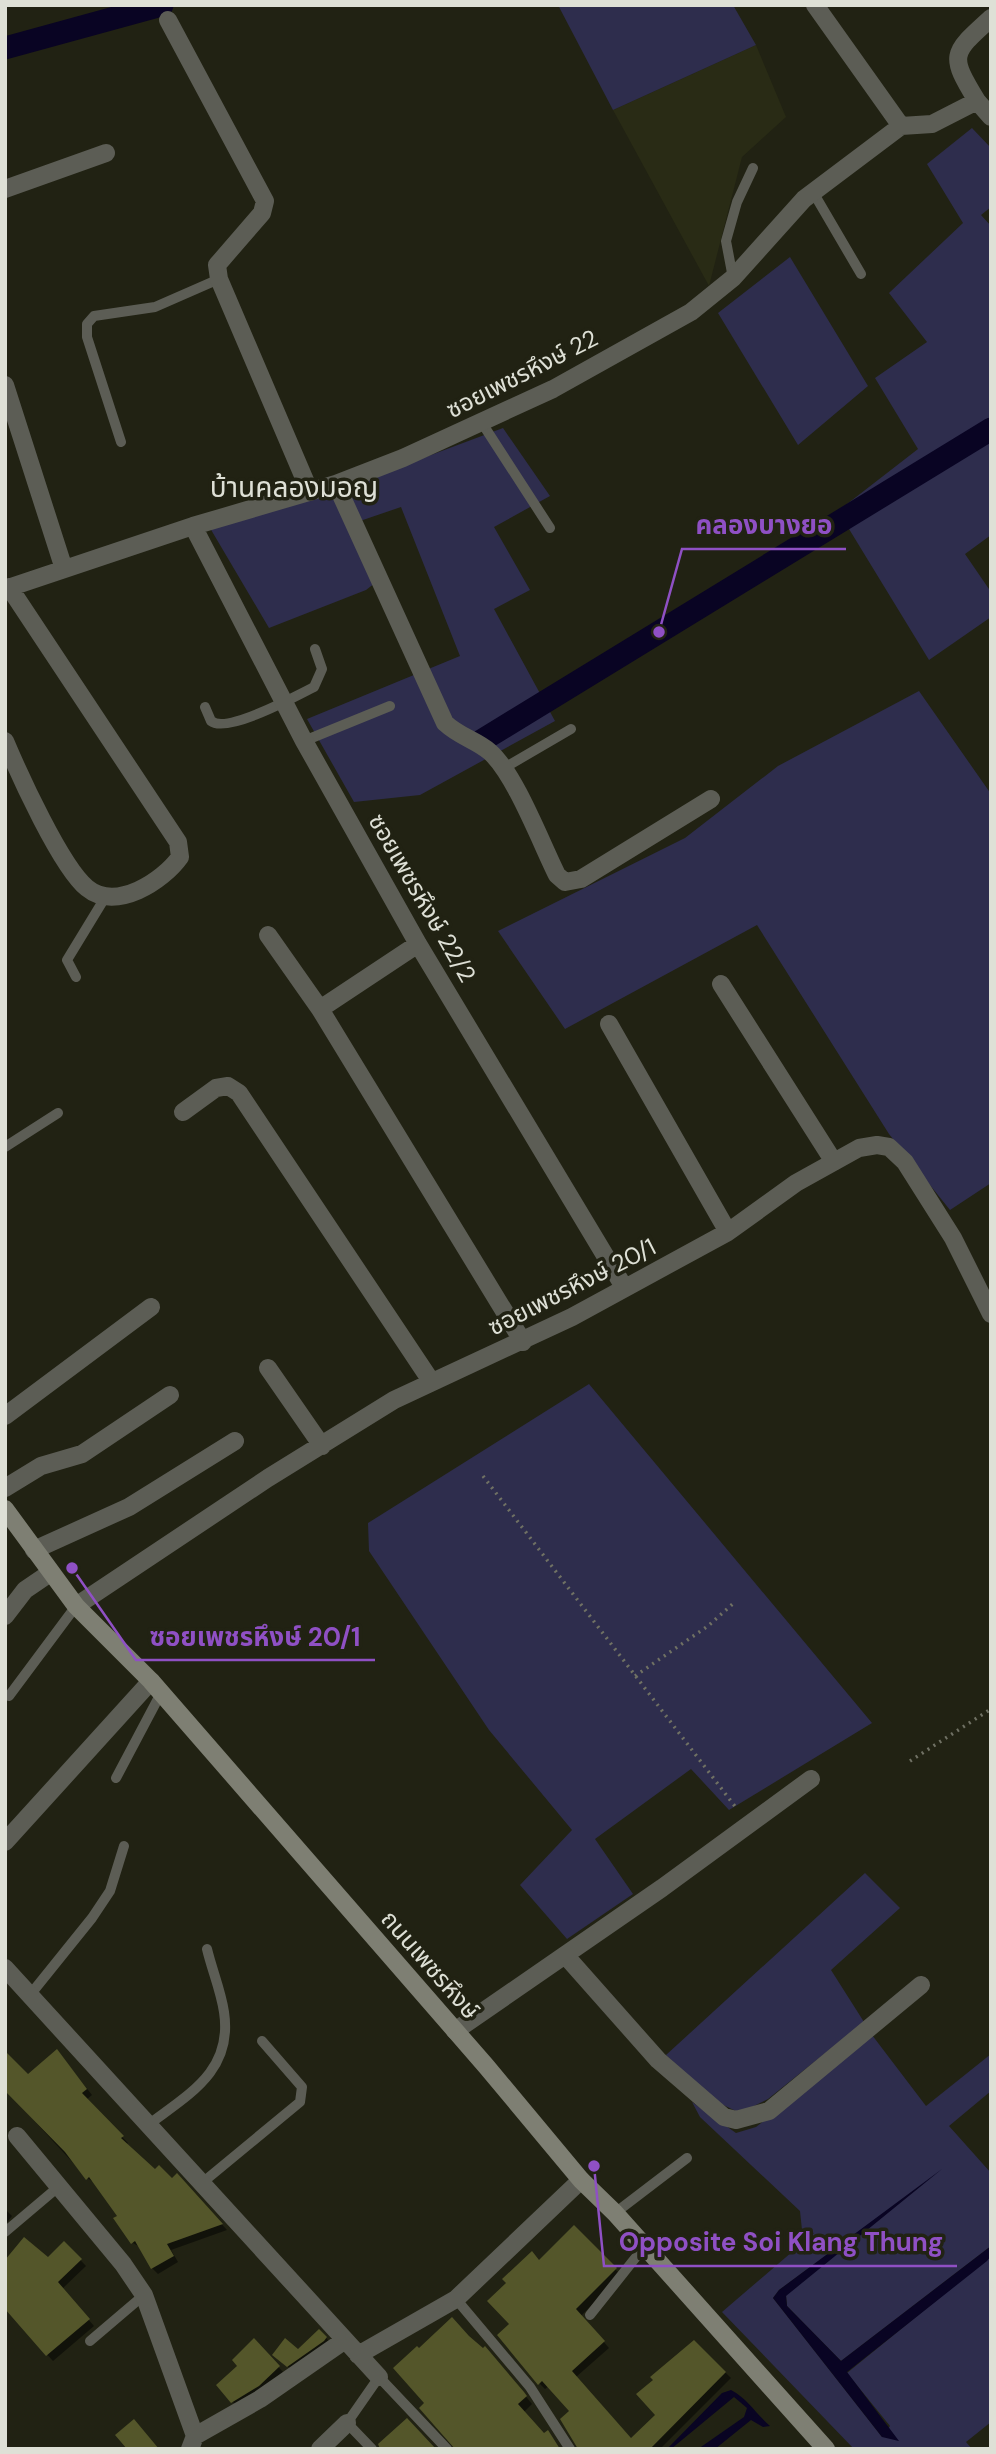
<svg xmlns="http://www.w3.org/2000/svg" width="996" height="2454" font-family="'DM Sans','Noto Sans Thai',sans-serif">
<rect width="100%" height="100%" fill="#212213"/>
<path fill="#292b15" d="M756,45L786,117L742,157L709,286L613,110Z"/>
<path fill="#2e2d4d" d="M558,5H733L756,45L613,110Z
M972,128L991,148V207L981,215L991,226V535L965,554L991,592V617L929,660L838,511L918,449L875,378L927,342L889,293L963,223L927,164Z
M790,257L868,386L798,445L718,313Z
M503,428L550,496L494,527L530,590L494,609L555,721L420,795L354,802L307,719L460,656L401,507L360,521L384,576L366,590L269,628L210,528L343,488Z
M919,691L991,794V1183L950,1210L889,1134L757,925L565,1029L498,931L685,838L778,766Z
M589,1384L872,1723L729,1810L691,1769L595,1839L633,1894L567,1939L520,1885L572,1830L489,1730L369,1551L368,1523Z
M865,1873L900,1908L831,1970L864,2022L768,2099L740,2113L715,2101L666,2055Z
M872,2035L926,2106L991,2054V2091L949,2126L991,2173V2246L841,2361L787,2306L786,2295L923,2184L779,2290L773,2298L882,2437L890,2426L847,2373L991,2256V2422L966,2442L972,2449H854L722,2312L814,2233L802,2230L800,2211L700,2117L692,2102L736,2133L756,2127Z"/>
<path fill="#090423" d="M942,2169L786,2296L787,2306L841,2361L991,2246V2256L987,2261L847,2372L899,2441L882,2437L773,2298L779,2290Z
M731,2390C748,2399 756,2414 770,2426L763,2427L751,2420L715,2449H698L744,2417L747,2408L734,2397L671,2449H667L722,2393Z"/>
<path fill="#0007" d="M62,2057L92,2095L86,2100L128,2143L126,2145L155,2171L172,2180L177,2175L227,2230L171,2250L178,2262L158,2274L152,2268L140,2247L133,2243L116,2218L119,2216L95,2183L87,2178L5,2089Z
M5,2209L12,2216L5,2225Z
M574,2228L621,2275L581,2316L609,2348L576,2377L632,2440L657,2415L694,2342L731,2378L660,2449H579L572,2411L549,2386L545,2389L540,2384L499,2335L512,2324L539,2262Z
M64,2243L86,2266L62,2289L94,2326L53,2361L5,2308Z
M319,2331L330,2342L292,2370L279,2359L298,2351Z
M470,2339L492,2355L532,2404L524,2412L527,2449Z
M254,2341L284,2373L238,2407L232,2401L240,2366Z"/>
<g fill="none" stroke-linecap="round" stroke-linejoin="round">
<path stroke="#090423" stroke-width="23" d="M5,48L162,5
M481,741L991,429"/>
</g>
<path fill="#54562a" d="M57,2049L87,2089L82,2093L124,2136L121,2138L155,2169L159,2165L172,2178L177,2173L223,2224L167,2244L174,2256L151,2269L135,2241L131,2244L113,2218L117,2216L89,2177L86,2180L65,2152L5,2091V2051L28,2074Z
M574,2225L617,2268L576,2309L605,2341L572,2371L631,2438L655,2415L636,2394L653,2380L650,2377L694,2340L726,2372L650,2449H578L560,2419L569,2411L542,2381L538,2385L497,2335L509,2324L487,2301L506,2283L502,2279L532,2251L539,2260Z
M24,2237L48,2257L64,2241L82,2259L58,2282L90,2319L46,2356L5,2309V2260Z
M452,2317L469,2336L483,2348L485,2346L524,2392L527,2396L518,2404L544,2433L548,2430L560,2449H455L419,2408L424,2403L393,2368L417,2346L419,2348Z
M319,2329L327,2337L324,2341L287,2367L272,2355L285,2338L298,2349Z
M254,2338L280,2366L259,2386L231,2403L216,2385L237,2366L232,2360Z
M407,2418L436,2449H380L378,2444Z
M134,2419L159,2449H127L115,2435Z"/>
<g fill="none" stroke-linecap="round" stroke-linejoin="round">
<path stroke="#707164" stroke-width="3.5" stroke-dasharray="2 5" stroke-linecap="butt" d="M483,1476L737,1809
M635,1676L708,1626L736,1601
M910,1761L991,1709"/>
<path stroke="#5c5d55" stroke-width="10" d="M813,192L861,274
M733,278L726,241L737,202L753,168
M482,423L550,528
M121,442L87,337V324L94,316L155,307L219,279
M205,707L211,721C227,734 296,696 314,687L322,669L315,649
M304,741L390,706
M504,768L571,729
M76,977L67,960L106,896
M5,1147L58,1113
M9,1696L76,1606
M116,1778L161,1693
M30,1995L92,1918L110,1891L124,1846
M148,2125C189,2094 233,2071 224,2012C221,1991 212,1970 207,1949
M202,2183L300,2102L302,2087L262,2041
M615,2213L687,2158
M5,2232L57,2188
M456,2299L530,2387L570,2449
M590,2315L644,2247
M90,2341L144,2295
M372,2449L347,2423L379,2377L447,2449"/>
<path stroke="#5c5d55" stroke-width="18" d="M815,5L901,126
M168,20L265,201L262,213L217,265L219,279L310,492
M977,101C949,55 951,54 991,18
M5,189L106,153
M5,385L64,569
M336,484L445,723C460,737 476,740 490,752C515,774 541,843 557,875L565,882L581,879L711,799
M193,526L304,741L418,944L624,1287
M5,589L193,526L336,484L403,458L553,389L691,312L733,278L804,199L901,126L932,124L977,101L991,117
M5,741C19,774 61,867 87,888C116,912 163,881 180,857L178,842L9,587
M268,935L320,1009
M418,944L320,1009L523,1342
M721,984L834,1162
M609,1024L728,1232
M183,1112L216,1088L228,1086L239,1093L431,1381
M268,1368L322,1446
M5,1416L151,1307
M5,1488L41,1466L82,1454L170,1395
M34,1550L129,1507L235,1441
M76,1606L268,1478L394,1400L572,1317L728,1232L796,1183L859,1148L877,1145L889,1147L905,1162L953,1238L991,1314
M5,1616L25,1590L50,1573
M5,1842L151,1681
M565,1955L658,2060L724,2117L736,2120L769,2111L921,1985
M5,1968L379,2377
M455,2031L662,1888L811,1779
M17,2136L123,2264L144,2295L195,2436
M358,2355L456,2299L581,2180
M190,2449L195,2436L260,2399L345,2340
M320,2449L347,2423"/>
<path stroke="#7e7f73" stroke-width="18" d="M5,1509L76,1606L151,1681L486,2066L581,2180L615,2213L826,2449"/>
</g>
<g text-anchor="middle" stroke-width="7" stroke-linejoin="round" paint-order="stroke">
<g font-size="24" fill="#dee0d6" stroke="#212213">
<text transform="translate(522 374) rotate(-27)" y="8">ซอยเพชรหึงษ์ 22</text>
<text transform="translate(422 898) rotate(60)" y="8">ซอยเพชรหึงษ์ 22/2</text>
<text transform="translate(572 1287) rotate(-27)" y="8">ซอยเพชรหึงษ์ 20/1</text>
<text transform="translate(430 1965) rotate(49)" y="8">ถนนเพชรหึงษ์</text>
</g>
<g font-size="28" fill="#dee0d6" stroke="#212213">
<text x="294" y="497">บ้านคลองมอญ</text>
</g>
</g>
<path fill="none" stroke="#8f50c4" stroke-width="2.5" d="M659 632L682 549H846M72 1568L136 1660H375M594 2166L604 2266H957"/>
<g fill="#8f50c4" stroke="#212213" stroke-width="2.5">
<circle cx="659" cy="632" r="7"/>
<circle cx="72" cy="1568" r="7"/>
<circle cx="594" cy="2166" r="7"/>
</g>
<g font-size="26" text-anchor="middle" font-weight="bold" fill="#8f50c4" stroke="#212213" stroke-width="7" stroke-linejoin="round" paint-order="stroke">
<text x="764" y="534">คลองบางยอ</text>
<text x="255" y="1646">ซอยเพชรหึงษ์ 20/1</text>
<text x="781" y="2251">Opposite Soi Klang Thung</text>
</g>
<rect width="996" height="2454" fill="none" stroke="#dee0d6" stroke-width="14"/>
</svg>
